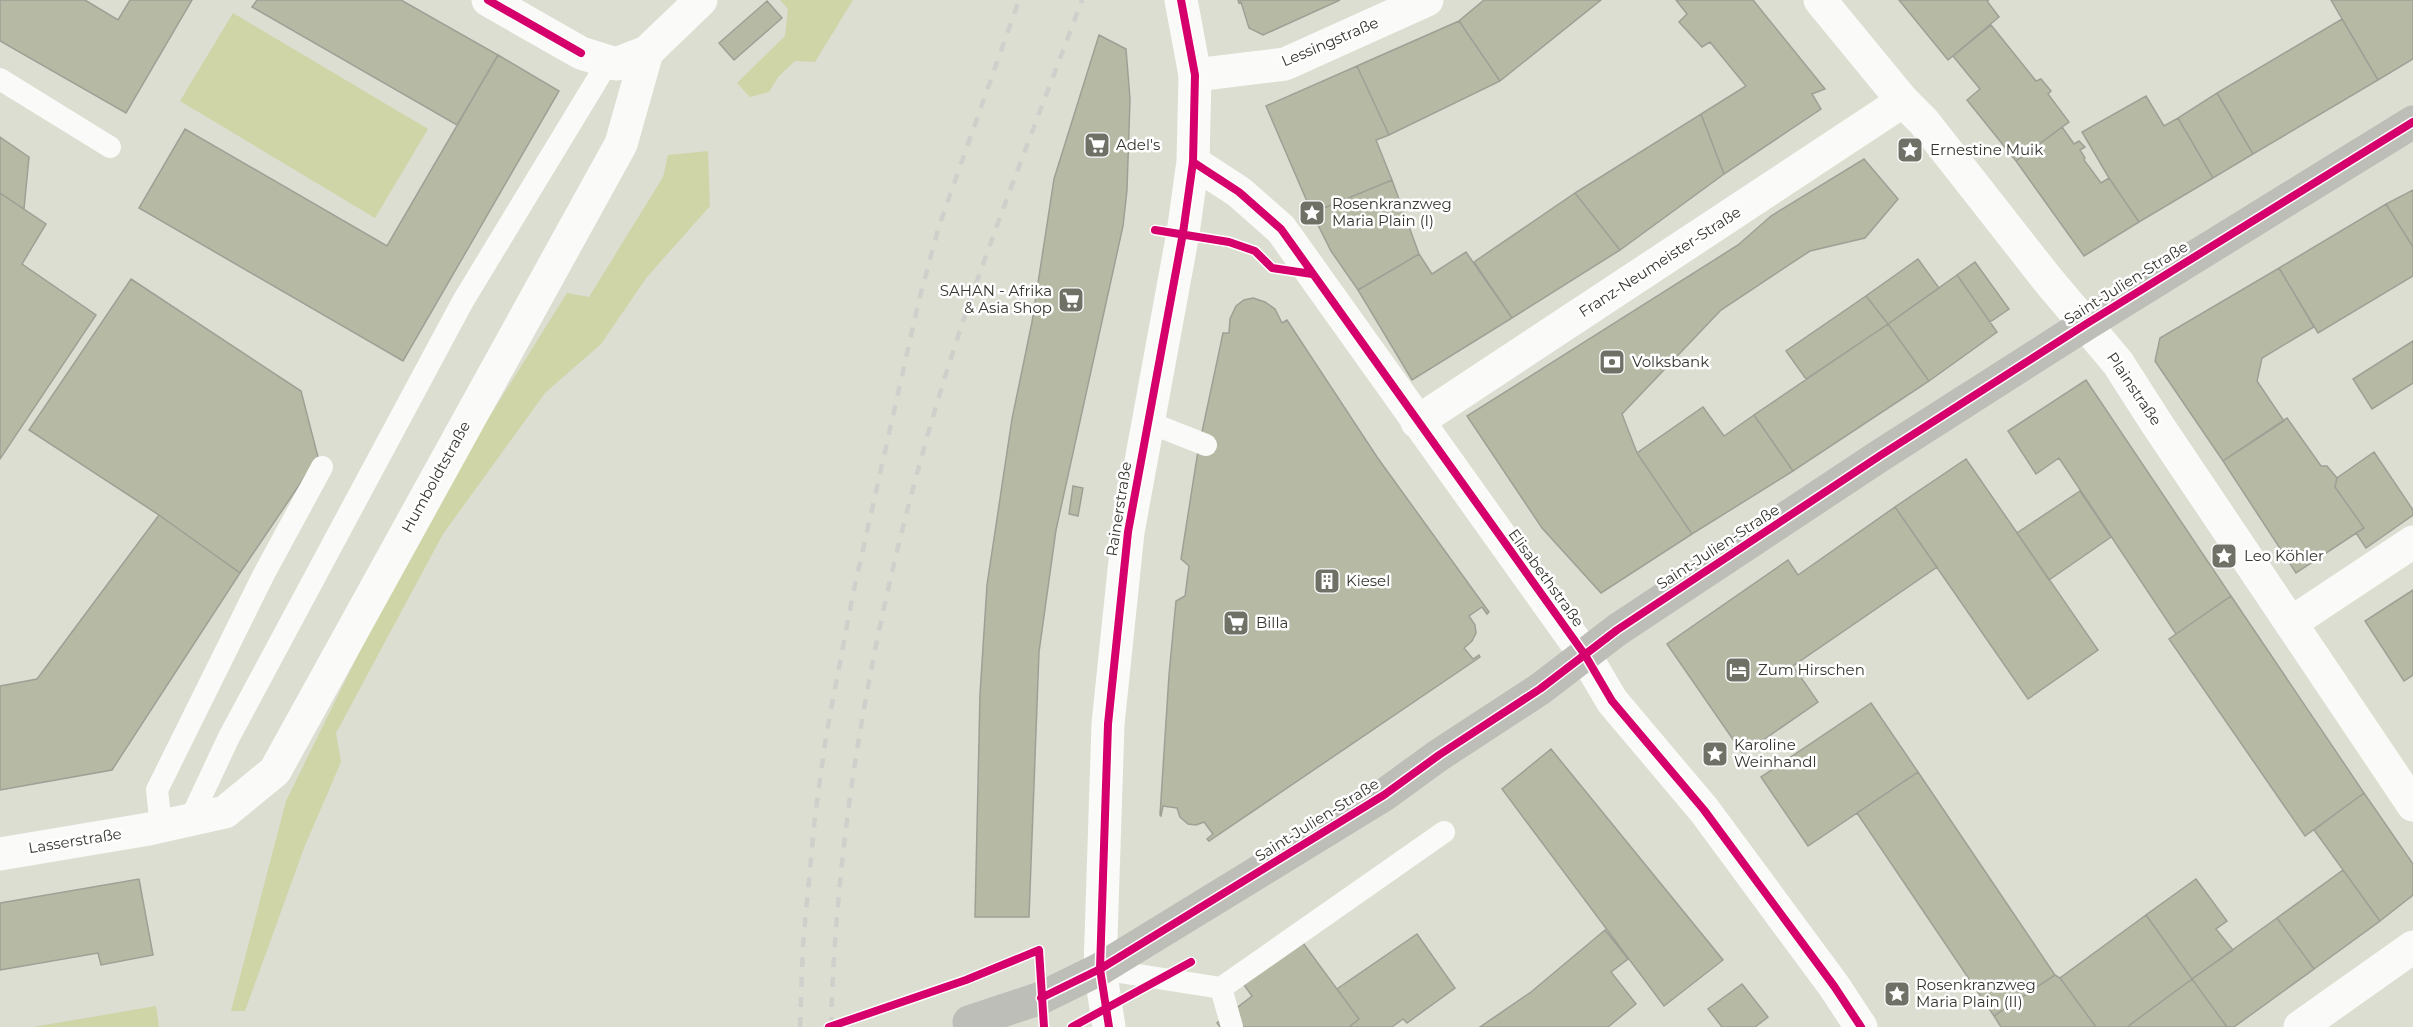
<svg xmlns="http://www.w3.org/2000/svg" width="2413" height="1027" font-family="Montserrat,sans-serif">
<rect width="100%" height="100%" fill="#dcded1"/>
<path fill="#cfd5a7" d="M780,0H853L815,62L795,61L778,77L769,92L750,97L737,83L785,36L788,9Z
M233,13L428,129L375,218L180,101Z
M708,151L710,206L647,277L601,344L545,393L443,534L336,733L341,762L304,848L245,1011H231L286,801L423,523L567,293L589,297L663,177L668,155Z
M156,1006L159,1027H33Z"/>
<path fill="#b6b9a3" stroke="#9ea096" stroke-width="1.5" d="M0,0H85L118,20L130,0H192L126,113L0,41Z
M257,0H401L498,55L457,125L252,7Z
M1238,0H1340L1263,35L1249,28L1241,2L1239,3Z
M1484,0H1601L1500,81L1459,21Z
M1676,0H1753L1825,89L1812,94L1821,109L1724,174L1701,114L1746,86L1710,42L1702,47L1679,22L1687,14Z
M1899,0H1989L1987,1L1999,17L1948,60Z
M2331,0H2413V59L2378,80Z
M767,1L782,18L734,60L719,43Z
M2342,19L2378,80L2253,154L2217,93Z
M1459,21L1500,81L1389,135L1357,66Z
M1991,25L2036,81L2041,79L2051,91L2048,94L2069,122L2016,161L1967,100L1980,89L1953,56Z
M1099,35L1126,49L1130,99L1127,190L1123,226L1056,530L1039,652L1029,917H975L980,694L987,585L1012,419L1032,322L1054,179Z
M498,55L559,91L403,361L139,208L185,129L387,246Z
M1357,66L1389,135L1376,140L1392,180L1312,213L1266,106Z
M2217,93L2253,154L2213,178L2178,118Z
M2146,96L2164,126L2178,118L2213,178L2139,222L2109,178L2082,132Z
M1701,114L1724,174L1620,250L1575,193Z
M2062,127L2074,144L2079,141L2085,147L2080,150L2085,158L2084,160L2101,183L2109,178L2139,222L2084,256L2016,161Z
M0,137L29,157L24,209L0,193Z
M1864,159L1898,199L1865,238L1810,251L1721,310L1622,414L1637,453L1692,534L1601,593L1542,528L1467,416L1738,245L1771,216Z
M1392,180L1419,254L1358,290L1331,251L1312,213Z
M2413,190V247L2386,204Z
M0,193L46,224L22,264L96,315L0,459Z
M1575,193L1620,250L1512,318L1474,262Z
M2386,204L2413,247V276L2318,333L2279,268Z
M1466,252L1512,318L1412,380L1358,290L1419,254L1432,274Z
M1918,259L1939,288L1888,324L1866,296Z
M1975,262L2009,309L1990,322L1957,275Z
M2279,268L2314,327L2262,358L2257,381L2284,421L2223,461L2155,361L2160,338Z
M1957,275L1997,332L1929,381L1888,324Z
M131,279L301,391L318,457L240,573L159,515L29,430Z
M1866,296L1888,324L1806,379L1786,351Z
M1253,298L1265,302L1275,309L1282,323L1287,320L1377,457L1489,612L1487,614L1482,607L1469,616L1475,625L1476,633L1472,641L1464,648L1473,659L1479,655L1480,657L1209,841L1207,839L1213,834L1204,822L1196,825L1188,824L1180,817L1177,808L1163,806L1161,816L1160,815L1169,675L1176,601L1185,596L1189,566L1181,559L1198,451L1223,333H1229L1230,319L1236,306L1244,300Z
M1888,324L1929,381L1793,471L1754,415Z
M2413,341V383L2372,409L2353,379Z
M2086,380L2231,596L2176,634L2059,458L2036,474L2008,431Z
M1703,407L1724,436L1754,415L1793,471L1692,534L1637,453Z
M2287,418L2321,466H2327L2337,478L2335,487L2364,528L2296,573L2223,461Z
M2374,452L2413,510V515L2366,548L2356,533L2364,528L2335,487L2337,478Z
M1966,459L2098,650L2028,699L1895,507Z
M1073,486L1083,488L1078,516L1069,514Z
M2080,491L2111,537L2049,580L2017,533Z
M1895,507L1937,567L1793,666L1818,702L1743,754L1667,644L1788,560L1798,575Z
M159,515L240,573L112,770L0,790V686L37,679Z
M2413,590V675L2404,681L2365,621Z
M2231,596L2364,793L2305,836L2169,639Z
M1871,703L1918,772L1808,846L1761,777Z
M1551,749L1723,960L1664,1006L1502,789Z
M1918,772L2055,975L1994,1016L1857,813Z
M2364,793L2413,864V895L2380,921L2314,830Z
M2343,870L2380,921L2314,969L2277,918Z
M139,879L153,955L101,965L98,953L0,970V903Z
M2196,879L2227,921L2216,929L2233,950L2192,979L2146,915Z
M2146,915L2192,979L2127,1027H2096L2060,978Z
M2277,918L2314,969L2234,1027H2227L2192,979Z
M1292,928L1359,1019L1349,1027H1220L1217,1023L1252,996L1234,971Z
M1605,930L1628,959L1611,972L1636,1004L1608,1027H1480L1531,992Z
M1417,934L1455,988L1407,1023L1403,1019L1392,1027H1349L1359,1019L1337,989Z
M2055,975L2060,978L2096,1027H2001L1994,1016Z
M2192,979L2227,1027H2127Z
M1742,984L1768,1017L1755,1027H1722L1708,1009Z"/>
<g fill="none" stroke-linecap="round" stroke-linejoin="round">
<path stroke="#fafaf8" stroke-width="22" d="M0,79L110,147
M1148,422L1206,445
M190,820L229,737L463,301L608,62
M161,827L157,790L264,574L322,467
M1100,969L1221,988L1444,832
M1221,988L1232,1027"/>
<path stroke="#fafaf8" stroke-width="33" d="M488,0L581,53L616,64L647,52L701,0
M1820,0L1903,101L1924,122L2048,280L2118,363L2157,424L2413,805
M1195,75L1285,64L1427,0
M1417,422L1903,101
M2291,623L2413,542
M0,854L149,829L225,812L275,771L621,144L647,52
M2300,1027L2413,947"/>
<path stroke="#fafaf8" stroke-width="33" d="M1193,162L1239,192L1281,229L1585,655L1612,701L1704,810L1834,986L1861,1027
M1109,1027L1100,969L1108,724L1128,532L1183,233L1193,162L1195,75L1181,0"/>
<path stroke="#bcbeb7" stroke-width="33" d="M969,1022L1041,998L1100,969L1384,795L1439,755L1540,689L1617,630L1881,455L2086,324L2413,122"/>
<path stroke="#cfd0cc" stroke-width="4.5" stroke-dasharray="10 10" stroke-linecap="butt" d="M800,1027L803,944L815,816L826,736L853,594L919,300L939,226L1019,0
M831,1027C836,831 871,637 924,448C966,296 1027,148 1082,0"/>
<g stroke="#fff" stroke-width="11">
<path id="cycleway" d="M488,0L581,53
M1193,162L1239,192L1281,229L1585,655L1612,701L1704,810L1834,986L1861,1027
M1155,230L1229,242L1255,251L1272,268L1312,274
M1041,998L1100,969L1384,795L1439,755L1540,689L1617,630L1881,455L2086,324L2413,122
M829,1027L966,980L1039,950L1044,1027
M1072,1027L1191,962
M1109,1027L1100,969L1108,724L1128,532L1183,233L1193,162L1195,75L1181,0"/>
</g>
<use href="#cycleway" stroke="#d6006c" stroke-width="8"/>
</g>
<defs>
<g id="supermarket-square" transform="scale(1.35)"><rect x="-9" y="-9" width="18" height="18" rx="4" fill="#6f7167" stroke="#fff"/><path d="M-6-5.5h2.5l.6 2H6L4.5 2H-2.5L-4.4-4H-6ZM-1.5 3.2a1.3 1.3 0 1 0 .1 0ZM3 3.2a1.3 1.3 0 1 0 .1 0Z" fill="#fff"/></g>
<g id="sight-square" transform="scale(1.35)"><rect x="-9" y="-9" width="18" height="18" rx="4" fill="#6f7167" stroke="#fff"/><path d="M0-6L1.8-2.2L6-1.7L2.9 1.2L3.7 5.4L0 3.3L-3.7 5.4L-2.9 1.2L-6-1.7L-1.8-2.2Z" fill="#fff"/></g>
<g id="bank-square" transform="scale(1.35)"><rect x="-9" y="-9" width="18" height="18" rx="4" fill="#6f7167" stroke="#fff"/><path d="M-6-4H6V4H-6ZM0-2.3a2.3 2.3 0 1 0 0 4.6a2.3 2.3 0 1 0 0-4.6Z" fill="#fff"/></g>
<g id="building-square" transform="scale(1.35)"><rect x="-9" y="-9" width="18" height="18" rx="4" fill="#6f7167" stroke="#fff"/><path d="M-4-6H4V6H1V3H-1V6H-4ZM-2.5-4.3h1.7v1.8h-1.7ZM.8-4.3h1.7v1.8H.8ZM-2.5-1h1.7V.8h-1.7ZM.8-1h1.7V.8H.8Z" fill="#fff"/></g>
<g id="hotel-square" transform="scale(1.35)"><rect x="-9" y="-9" width="18" height="18" rx="4" fill="#6f7167" stroke="#fff"/><path d="M-6-4.5h1.5V1H6V5H4.5V3h-9V5H-6ZM-4 0a1.8 1.8 0 1 1 3.6 0ZM.5 0V-2.5h3Q6-2.5 6 0Z" fill="#fff"/></g>
</defs>
<g fill-rule="evenodd">
<use href="#supermarket-square" x="1097" y="145"/>
<use href="#sight-square" x="1910" y="150"/>
<use href="#sight-square" x="1312" y="213"/>
<use href="#supermarket-square" x="1071" y="300"/>
<use href="#bank-square" x="1612" y="362"/>
<use href="#sight-square" x="2224" y="556"/>
<use href="#building-square" x="1327" y="581"/>
<use href="#supermarket-square" x="1236" y="623"/>
<use href="#hotel-square" x="1738" y="670"/>
<use href="#sight-square" x="1715" y="754"/>
<use href="#sight-square" x="1897" y="994"/>
</g>
<g text-anchor="middle" stroke-width="5" stroke-linejoin="round" paint-order="stroke">
<g font-size="15" fill="#35372e" stroke="#fff">
<text transform="translate(1330 42) rotate(-23)" y="5">Lessingstraße</text>
<text transform="translate(1660 262) rotate(-33)" y="5">Franz-Neumeister-Straße</text>
<text transform="translate(2126 283) rotate(-32)" y="5">Saint-Julien-Straße</text>
<text transform="translate(2134 389) rotate(56)" y="5">Plainstraße</text>
<text transform="translate(436 477) rotate(-61)" y="5">Humboldtstraße</text>
<text transform="translate(1119 509) rotate(-81)" y="5">Rainerstraße</text>
<text transform="translate(1718 547) rotate(-33)" y="5">Saint-Julien-Straße</text>
<text transform="translate(1546 578) rotate(54)" y="5">Elisabethstraße</text>
<text transform="translate(1317 820) rotate(-32)" y="5">Saint-Julien-Straße</text>
<text transform="translate(75 841) rotate(-9)" y="5">Lasserstraße</text>
</g>
<g font-size="15" fill="#35372e" stroke="#fff" text-anchor="start">
<text x="1116" y="150">Adel's</text>
<text x="1930" y="155">Ernestine Muik</text>
<text x="1332" y="209">Rosenkranzweg<tspan x="1332" dy="17">Maria Plain (I)</tspan></text>
<text x="1052" y="296" text-anchor="end">SAHAN - Afrika<tspan x="1052" dy="17">&amp; Asia Shop</tspan></text>
<text x="1632" y="367">Volksbank</text>
<text x="2244" y="561">Leo Köhler</text>
<text x="1346" y="586">Kiesel</text>
<text x="1256" y="628">Billa</text>
<text x="1758" y="675">Zum Hirschen</text>
<text x="1734" y="750">Karoline<tspan x="1734" dy="17">Weinhandl</tspan></text>
<text x="1916" y="990">Rosenkranzweg<tspan x="1916" dy="17">Maria Plain (II)</tspan></text>
</g>
</g>
</svg>
